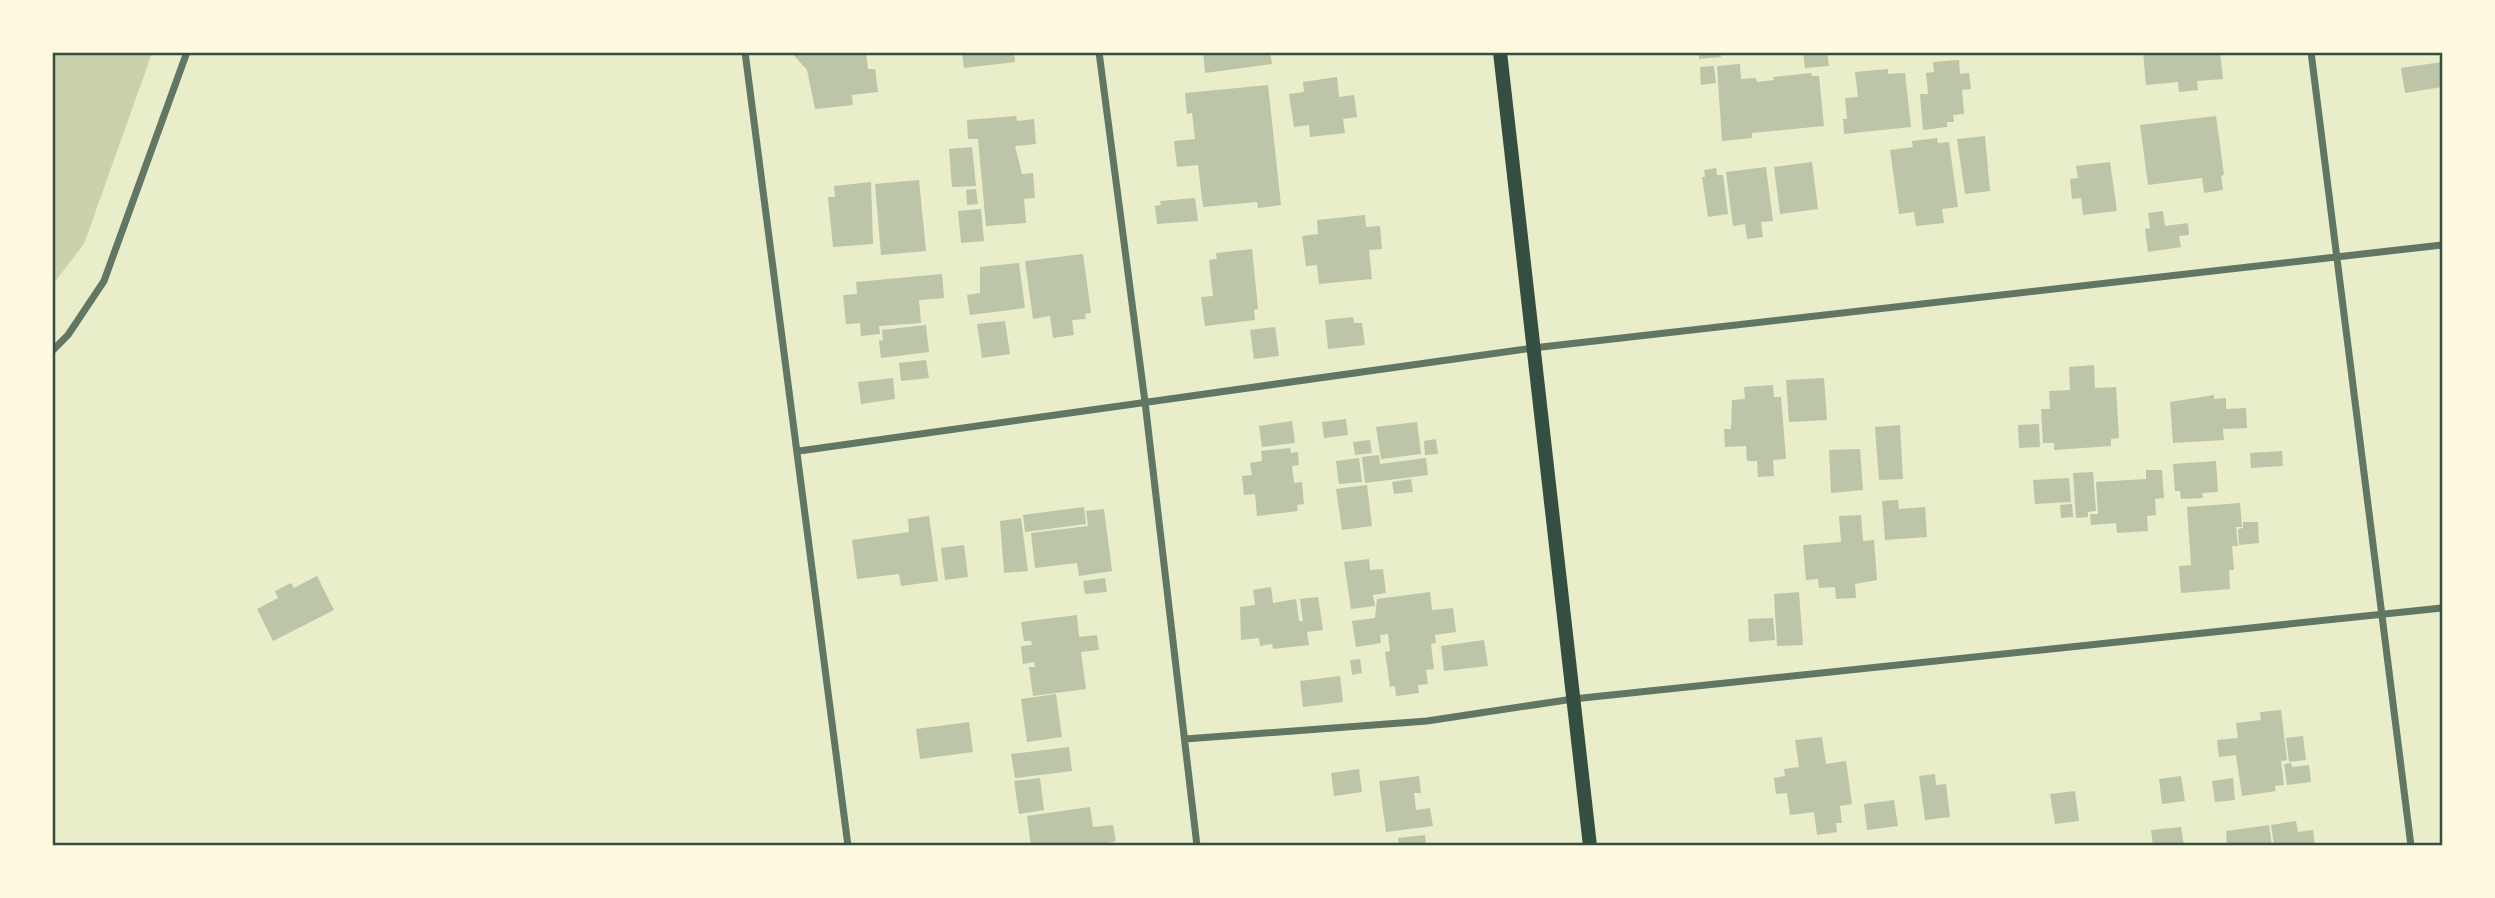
<svg xmlns="http://www.w3.org/2000/svg" width="2495" height="898" font-family="'Archivo Narrow',sans-serif">
<rect width="100%" height="100%" fill="#e9edc9"/>
<path fill="#cad2ad" d="M53,52L152,53L84,244L53,284Z"/>
<path fill="#bcc5a7" d="M791,52H866L868,69H875L878,92L852,95L853,105L815,109L807,70Z
M962,52H1014L1015,62L964,68Z
M1203,52L1270,53L1272,64L1205,73Z
M1699,52H1721V57L1699,59Z
M1803,52H1827L1829,66L1805,68Z
M2143,52H2220L2223,79L2197,81L2198,90L2179,92L2178,82L2146,85Z
M1959,60L1960,74L1969,73L1971,89L1962,90L1964,114L1953,115L1954,122H1947V127L1923,130L1920,94H1928L1926,73L1934,72L1933,62Z
M2442,62V87L2405,93L2401,68Z
M1740,64L1741,79L1756,78L1757,82L1774,80L1773,77L1811,73L1812,76H1819L1824,126L1752,133V138L1722,141L1717,66Z
M1714,66L1716,83L1701,85L1700,67Z
M1888,69V74L1905,73L1911,127L1844,134L1843,119H1847L1845,98L1858,97L1855,72Z
M1337,77L1339,97L1354,95L1357,117L1343,119L1345,133L1310,137L1309,125L1294,127L1289,94L1304,92L1303,82Z
M1268,85L1281,205L1258,208L1257,202L1203,207L1198,165L1177,167L1174,141L1195,139L1192,113L1187,114L1185,93Z
M1016,116L1017,121L1034,119L1036,144L1015,146L1022,174L1033,173L1035,198L1024,199L1026,223L986,226L978,139H968L967,120Z
M2216,116L2224,175L2221,176L2223,190L2204,193L2202,178L2148,185L2140,125Z
M1985,136L1990,191L1965,194L1957,139Z
M1937,138L1938,143L1949,142L1958,207L1942,209L1944,223L1916,226L1914,212L1899,214L1890,150L1913,147L1912,141Z
M972,147L976,186L952,187L949,149Z
M1812,162L1818,209L1780,214L1774,167Z
M2110,162L2117,211L2083,215L2081,198L2072,199L2070,179L2078,178L2076,166Z
M1766,167L1773,221L1761,222L1763,237L1747,239L1745,224L1733,226L1726,172Z
M1716,168L1717,175H1723L1728,214L1708,217L1702,177H1705L1704,170Z
M919,180L926,251L881,255L875,184Z
M871,182L873,244L833,247L828,197H835L834,186Z
M976,189L978,204L967,205L966,190Z
M1195,198L1198,221L1157,224L1155,206L1161,205L1160,201Z
M981,209L984,241L961,243L958,211Z
M2163,211L2165,226L2188,223L2189,235L2179,236L2181,247L2148,252L2145,229L2150,228L2148,213Z
M1365,215L1366,227L1380,226L1382,249L1369,250L1372,279L1319,284L1317,265L1306,266L1302,236L1318,234L1317,220Z
M1252,249L1258,309L1254,310L1255,320L1205,326L1201,297L1213,296L1209,260L1217,259L1216,253Z
M1083,254L1091,313L1085,314L1086,319L1072,320L1074,335L1053,338L1050,316L1033,319L1025,261Z
M1019,263L1025,308L970,315L967,295L980,293V267Z
M942,274L944,298L919,300L921,323L879,326L880,334L861,336L860,323L846,324L843,295L857,294L856,282Z
M1353,317L1354,323H1362L1365,345L1328,349L1325,320Z
M1005,321L1010,354L982,358L977,324Z
M926,325L929,352L881,358L879,341L883,340L882,330Z
M1275,327L1279,356L1254,359L1250,330Z
M926,360L929,378L901,381L899,363Z
M2094,365L2095,388L2116,387L2119,438L2111,439V446L2054,450V443H2043L2041,409H2050L2049,391L2070,390L2069,367Z
M893,378L895,399L861,404L858,382Z
M1824,378L1827,420L1789,422L1786,380Z
M1773,385L1774,397H1781L1786,459L1773,460L1774,476L1758,477L1757,461H1747L1746,446L1725,447L1724,429H1731L1732,400L1745,399L1744,387Z
M2214,395V399L2226,398V409L2246,408L2247,428L2223,429L2224,440L2173,443L2170,402Z
M1346,419L1348,435L1324,438L1322,422Z
M1292,421L1295,443L1262,447L1259,426Z
M1417,422L1421,454L1381,459L1376,427Z
M2039,424L2040,447L2019,448L2018,425Z
M1900,425L1903,479L1879,480L1875,427Z
M1436,439L1438,454L1425,455L1424,441Z
M1370,440L1372,453L1355,455L1353,442Z
M1290,448L1291,453L1298,452L1299,465L1292,466L1294,483L1302,482L1304,504L1297,505L1298,511L1257,516L1255,494L1244,495L1242,476L1252,475L1250,463L1262,461L1261,451Z
M1860,449L1863,490L1831,493L1829,450Z
M2282,451L2283,466L2251,468L2250,453Z
M1379,455L1380,464L1426,458L1428,475L1365,483L1362,457Z
M1359,458L1362,482L1339,484L1336,461Z
M2216,461L2218,492L2202,493L2203,498L2181,499L2180,491H2175L2173,464Z
M2146,470H2162L2164,498L2155,499L2156,515L2147,516L2148,531L2117,533L2116,523L2091,525L2090,514H2098L2096,482L2146,479Z
M2093,472L2096,511L2088,512V517L2076,518L2073,473Z
M2069,478L2071,502L2035,504L2033,480Z
M1411,479L1413,492L1394,494L1392,482Z
M1367,485L1372,526L1342,530L1336,489Z
M1898,500L1899,509L1925,507L1927,537L1885,540L1882,501Z
M2240,503L2242,527H2236L2238,546H2232L2234,570H2229L2230,589L2181,593L2179,566L2191,565L2187,507Z
M2072,504L2073,517L2061,518L2060,505Z
M1084,507L1086,524L1025,532L1023,515Z
M1104,509L1112,571L1079,576L1077,563L1035,568L1031,533L1088,526L1086,511Z
M1861,515L1863,541L1874,540L1877,580L1855,584L1856,598L1836,599L1835,587L1819,588L1818,579L1806,580L1803,545L1841,542L1839,516Z
M929,516L938,581L901,586L899,574L857,579L852,540L909,532L908,519Z
M1021,518L1028,571L1004,573L1000,521Z
M2243,522H2258L2259,543L2239,545L2238,529L2243,528Z
M964,545L968,577L945,580L941,548Z
M1369,559L1370,570L1383,569L1386,593L1373,595L1375,606L1351,609L1344,562Z
M317,576L334,610L273,641L257,609L278,598L275,591L291,583L294,588Z
M1105,578L1107,592L1085,594L1083,581Z
M1271,587L1273,603L1296,599L1299,621H1303L1300,599L1318,597L1323,630L1307,632L1309,645L1273,649L1272,644L1260,646L1259,638L1241,640L1240,607L1255,605L1253,590Z
M1430,592L1432,610L1453,608L1456,632L1435,635L1436,643L1431,644L1434,669L1426,670L1428,684L1418,685L1419,693L1396,696L1395,686L1390,687L1385,652L1390,651L1388,634L1380,635L1381,643L1356,647L1352,621L1375,618L1377,599Z
M1799,592L1803,645L1777,646L1774,594Z
M1077,615L1079,637L1097,635L1099,650L1081,652L1086,689L1033,696L1029,667H1035L1034,662L1023,664L1021,646L1032,645L1031,641H1024L1021,622Z
M1773,618L1775,640L1749,642L1748,619Z
M1484,640L1488,666L1444,671L1441,646Z
M1360,659L1362,673L1352,675L1350,660Z
M1340,676L1343,702L1303,707L1300,681Z
M1056,694L1062,737L1027,742L1021,699Z
M2281,710L2287,760L2281,761L2284,785L2275,786L2276,791L2242,796L2236,755L2219,757L2217,740L2238,738L2236,723L2261,720L2260,712Z
M969,722L973,752L920,759L916,729Z
M2303,736L2306,760L2289,762L2286,738Z
M1822,737L1826,764L1846,761L1852,804L1840,806L1842,823H1836L1837,832L1817,835L1814,812L1790,815L1787,793L1776,794L1774,778L1785,776L1784,769L1799,767L1795,740Z
M1069,747L1072,771L1015,778L1011,754Z
M2291,763L2292,767L2309,765L2311,782L2287,785L2284,764Z
M1359,769L1362,792L1334,796L1331,773Z
M1935,774L1936,785L1946,784L1950,817L1925,820L1919,776Z
M1419,776L1421,793H1414L1416,810L1430,808L1433,826L1386,832L1379,781Z
M2181,776L2185,801L2162,804L2159,779Z
M1040,778L1044,810L1019,814L1014,781Z
M2233,778L2235,800L2215,802L2212,781Z
M2075,791L2079,821L2055,824L2050,794Z
M1894,800L1898,826L1867,830L1864,804Z
M1090,807L1093,827L1113,825L1116,841L1096,846H1031L1027,816Z
M2296,821L2298,832L2313,830L2315,846H2274L2271,825Z
M2269,825L2272,846H2227L2226,831Z
M2181,827L2184,846H2153L2151,830Z
M1425,835L1426,846H1399L1398,838Z"/>
<g fill="none" stroke-linecap="round" stroke-linejoin="round">
<path stroke="#617663" stroke-width="7" d="M745,52L848,846
M1099,52L1145,402L1197,846
M2311,52L2411,846
M52,351L68,335L104,281L187,52
M799,451L1533,348L2442,245
M1185,739L1427,721L1573,699L2442,608"/>
<path stroke="#344e41" stroke-width="14" d="M1500,52L1590,846"/>
</g>
<rect width="2495" height="898" fill="none" stroke="#fefae0" stroke-width="108"/>
<rect x="54" y="54" width="2387" height="790" fill="none" stroke="#344e41" stroke-width="2.5"/>
</svg>
